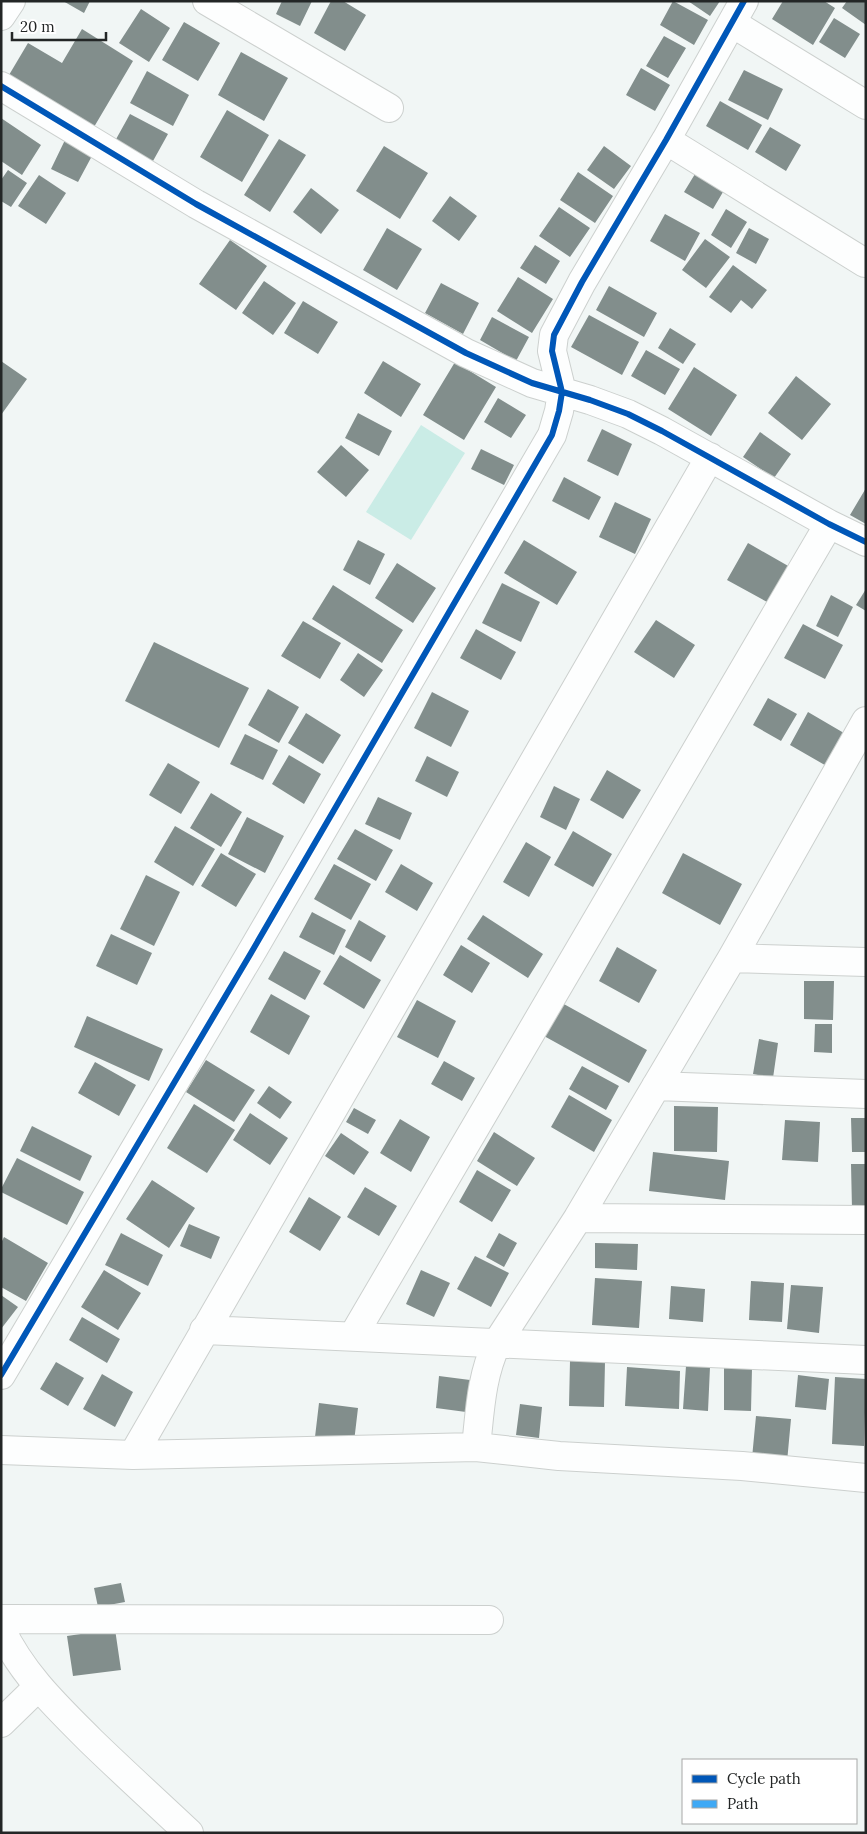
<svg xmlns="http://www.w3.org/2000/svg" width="867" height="1834" font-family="Lora,serif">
<rect width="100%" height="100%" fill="#f1f6f5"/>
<path fill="#caece6" d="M421,425L465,453L411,540L366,512Z"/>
<path fill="#828e8c" d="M63,1H90L84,13Z
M282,1H312L300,26L276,14Z
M331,1H343L366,15L345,51L314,33Z
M673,1L708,20L694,45L660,25Z
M688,1H720L710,16Z
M783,1H824L835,8L813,45L772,19Z
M847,1H866V25L842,8Z
M141,9L170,28L149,62L119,43Z
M834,18L860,34L845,58L819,42Z
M184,22L220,43L198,81L162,60Z
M82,29L133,61L94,127L9,75L28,43L62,63Z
M664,36L686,48L668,78L646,66Z
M241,52L288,78L264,121L218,95Z
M641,68L670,85L655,111L626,95Z
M744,70L783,89L768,120L728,100Z
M147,71L189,95L173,126L130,103Z
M720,101L762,125L748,150L706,126Z
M227,110L269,135L242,182L200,157Z
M130,114L168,134L153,161L115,141Z
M1,118L41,145L22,175L1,161Z
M770,127L801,145L786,171L755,152Z
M279,139L306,155L270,212L244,195Z
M65,140L93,154L78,182L51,169Z
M384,146L428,173L400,219L356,191Z
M604,146L631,166L614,189L587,170Z
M8,170L27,183L11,207L1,201V180Z
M578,172L613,196L595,223L560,200Z
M695,174L723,192L713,209L684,192Z
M39,175L66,193L46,224L18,206Z
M311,188L339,210L321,234L293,212Z
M450,196L477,216L459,241L432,221Z
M559,207L590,228L570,257L539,236Z
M726,209L747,222L731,248L711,235Z
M665,214L700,233L685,261L650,241Z
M387,228L422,249L397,290L363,270Z
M749,228L769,239L756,264L736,253Z
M705,239L730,257L706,288L682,270Z
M230,240L267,266L236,310L199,284Z
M535,245L560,261L546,284L520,268Z
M733,265L767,290L752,309L741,300L731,313L709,297Z
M518,277L553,299L532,333L497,311Z
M264,281L296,303L273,335L242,313Z
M441,283L479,303L463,334L425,313Z
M609,286L657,313L644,337L596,310Z
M303,301L338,322L318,354L284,333Z
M589,315L639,342L622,375L571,347Z
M492,317L529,337L516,361L480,340Z
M670,328L696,344L683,364L658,348Z
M646,350L680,369L665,395L631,376Z
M1,361L27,379L1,415Z
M383,361L421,384L401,417L364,393Z
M455,362L496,387L464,440L423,415Z
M694,367L737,395L711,436L668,409Z
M796,376L831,404L802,440L768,413Z
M498,398L526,415L511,438L484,422Z
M358,413L392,431L379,456L345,438Z
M602,429L632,444L618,476L587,461Z
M760,432L791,454L774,478L743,457Z
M341,445L369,470L346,497L317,472Z
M481,449L514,465L504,485L471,469Z
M564,477L601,497L589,520L552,501Z
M866,488V524L850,515Z
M615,502L651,519L635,554L599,537Z
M358,540L385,554L370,585L343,570Z
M524,540L577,572L557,605L504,573Z
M748,543L790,567L769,603L727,580Z
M397,563L436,588L413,623L375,598Z
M502,583L540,602L521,642L482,623Z
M333,585L403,630L382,663L312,619Z
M866,589V611L856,605Z
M831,595L853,607L838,637L816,626Z
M656,620L695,645L674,678L634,652Z
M303,621L341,643L320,679L281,656Z
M803,624L843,645L825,679L784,658Z
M476,629L516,652L501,680L460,658Z
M154,642L249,688L219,748L125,701Z
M358,653L383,670L364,697L340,680Z
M268,689L299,707L279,743L248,725Z
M432,692L469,711L451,747L414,728Z
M768,698L797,714L781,741L753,725Z
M808,712L849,736L830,768L790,745Z
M306,713L341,735L323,764L288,743Z
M245,734L278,750L263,780L230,764Z
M289,755L321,774L304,804L272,784Z
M427,756L459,772L447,797L415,781Z
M168,763L200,782L181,814L149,795Z
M607,770L641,790L623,819L590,800Z
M554,786L580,799L566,830L540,817Z
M211,793L242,812L221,847L190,828Z
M378,797L412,813L400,840L365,824Z
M247,817L284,836L265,873L228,854Z
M175,826L215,849L193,886L154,862Z
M355,829L393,850L376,881L337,859Z
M573,831L612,854L593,887L554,865Z
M526,842L551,857L529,897L503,882Z
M221,853L256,874L236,907L201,886Z
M683,853L742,884L720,925L662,893Z
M334,864L371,884L351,920L314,899Z
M401,864L433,883L417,911L385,892Z
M146,875L180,892L154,946L120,929Z
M312,912L346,930L334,955L299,937Z
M483,915L543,954L528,978L467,939Z
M359,920L386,936L371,962L345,947Z
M111,934L152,953L137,985L96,966Z
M461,945L490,963L472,993L443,975Z
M617,947L657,970L639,1003L599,981Z
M284,951L321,971L305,1000L268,979Z
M340,955L381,980L364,1009L323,984Z
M804,981H834L833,1020L804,1019Z
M271,994L310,1016L289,1055L250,1032Z
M417,1000L456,1021L438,1058L397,1037Z
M562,1003L647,1050L629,1083L544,1036Z
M87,1016L163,1049L149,1081L74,1047Z
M815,1024H832V1053L814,1052Z
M759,1039L778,1043L773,1078L753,1074Z
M206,1060L255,1090L234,1122L186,1092Z
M444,1061L475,1078L462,1101L431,1084Z
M95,1062L136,1085L119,1116L78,1093Z
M582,1066L619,1086L606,1110L569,1089Z
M269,1086L292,1102L280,1119L257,1103Z
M569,1095L612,1120L594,1152L551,1127Z
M194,1104L235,1130L207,1173L167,1148Z
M674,1106L718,1107L717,1152L674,1151Z
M354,1108L376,1120L368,1134L346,1122Z
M250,1113L288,1138L270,1165L233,1140Z
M851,1118H866V1152H852Z
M400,1119L430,1137L411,1172L380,1153Z
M785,1120L820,1122L818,1162L782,1160Z
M32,1126L92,1156L80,1181L20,1151Z
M494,1132L535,1158L517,1186L477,1161Z
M341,1133L369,1152L354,1175L325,1156Z
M653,1152L729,1161L725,1200L649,1191Z
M17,1158L84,1192L67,1225L1,1192V1189Z
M851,1164H866V1209H852Z
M477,1170L511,1190L492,1222L459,1202Z
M152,1180L195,1208L169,1248L126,1219Z
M365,1187L397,1206L379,1236L347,1217Z
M309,1197L341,1217L320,1251L289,1232Z
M189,1224L220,1237L211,1259L180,1246Z
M121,1233L163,1255L148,1286L105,1265Z
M499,1233L517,1243L504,1267L486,1257Z
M4,1237L48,1263L26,1301L1,1287V1243Z
M595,1243L638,1244L637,1270L595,1268Z
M475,1256L509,1273L491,1307L457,1289Z
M104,1270L141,1293L118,1330L81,1307Z
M421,1270L450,1283L434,1317L406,1304Z
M595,1278L642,1281L639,1328L592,1325Z
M751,1281L784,1283L782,1322L749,1320Z
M791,1285L823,1287L819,1333L787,1329Z
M671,1286L705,1289L703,1322L669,1319Z
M1,1295L18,1307L1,1329Z
M82,1317L120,1339L107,1363L69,1340Z
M570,1361L605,1362L604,1407L569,1406Z
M56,1362L84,1378L68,1406L40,1389Z
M686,1366L710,1367L708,1411L683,1409Z
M627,1367L680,1371L679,1409L625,1406Z
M724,1367L752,1368L751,1411L724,1410Z
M102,1374L133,1392L115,1427L83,1409Z
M798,1375L829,1379L826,1410L795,1407Z
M439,1376L470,1380L466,1412L436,1408Z
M835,1377L866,1379L864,1446L832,1444Z
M319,1403L358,1408L354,1442L315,1437Z
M520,1404L542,1407L539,1438L516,1435Z
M756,1416L791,1419L787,1462L752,1458Z
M121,1583L125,1602L98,1607L94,1588Z
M115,1629L121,1670L73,1676L67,1636Z"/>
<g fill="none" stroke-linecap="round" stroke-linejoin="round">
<g stroke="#ccd0ce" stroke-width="30">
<path id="minor" d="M207,1L389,108
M732,23L866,105
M1,86L196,204L466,353L532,383L590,400L628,414L662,431L829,524L866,542
M666,140L865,263
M732,958L866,962
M656,1086L866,1094
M578,1218L866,1220
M204,1330L866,1360
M353,1336L829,524
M1,1375L251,953L552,435L559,411L562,392L552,351L554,335L582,282L666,140L744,1
M476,1447C480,1411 481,1376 497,1343L578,1218L732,958L866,721
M1,1450L133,1455L476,1447L559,1456L742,1466L866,1478
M133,1455L710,457
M1,1619L489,1620
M1,1629C22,1674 57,1707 91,1741C123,1772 156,1802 189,1833
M1,1723L38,1687"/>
</g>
<g stroke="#ccd0ce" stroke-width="30">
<path id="tertiary" d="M1,16L11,1"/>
</g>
<use href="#minor" stroke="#fdfefe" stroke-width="28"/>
<use href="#tertiary" stroke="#fdfefe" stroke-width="28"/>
<path stroke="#3fa9f5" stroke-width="5" stroke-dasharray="10 5" stroke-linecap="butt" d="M865,263H866"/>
<g stroke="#fff" stroke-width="9">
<path id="cycleway" d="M1,86L196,204L466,353L532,383L590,400L628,414L662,431L829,524L866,542
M1,1375L251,953L552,435L559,411L562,392L552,351L554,335L582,282L666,140L744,1"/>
</g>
<use href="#cycleway" stroke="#0057b8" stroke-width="6"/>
</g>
<rect width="867" height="1834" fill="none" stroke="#232626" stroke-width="5"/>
<rect x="682" y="1759" width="175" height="65" fill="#ffffff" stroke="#a7a8a8"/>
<rect x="692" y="1775" width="25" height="8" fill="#0057b8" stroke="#a7a8a8"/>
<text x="727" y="1784" font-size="15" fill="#232626">Cycle path</text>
<rect x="692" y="1800" width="25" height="8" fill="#3fa9f5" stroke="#a7a8a8"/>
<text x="727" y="1809" font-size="15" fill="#232626">Path</text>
<path d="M12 32v8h94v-8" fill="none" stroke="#232626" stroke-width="2.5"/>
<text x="20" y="32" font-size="15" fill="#232626" stroke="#ffffff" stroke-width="4" paint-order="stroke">20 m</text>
</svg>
